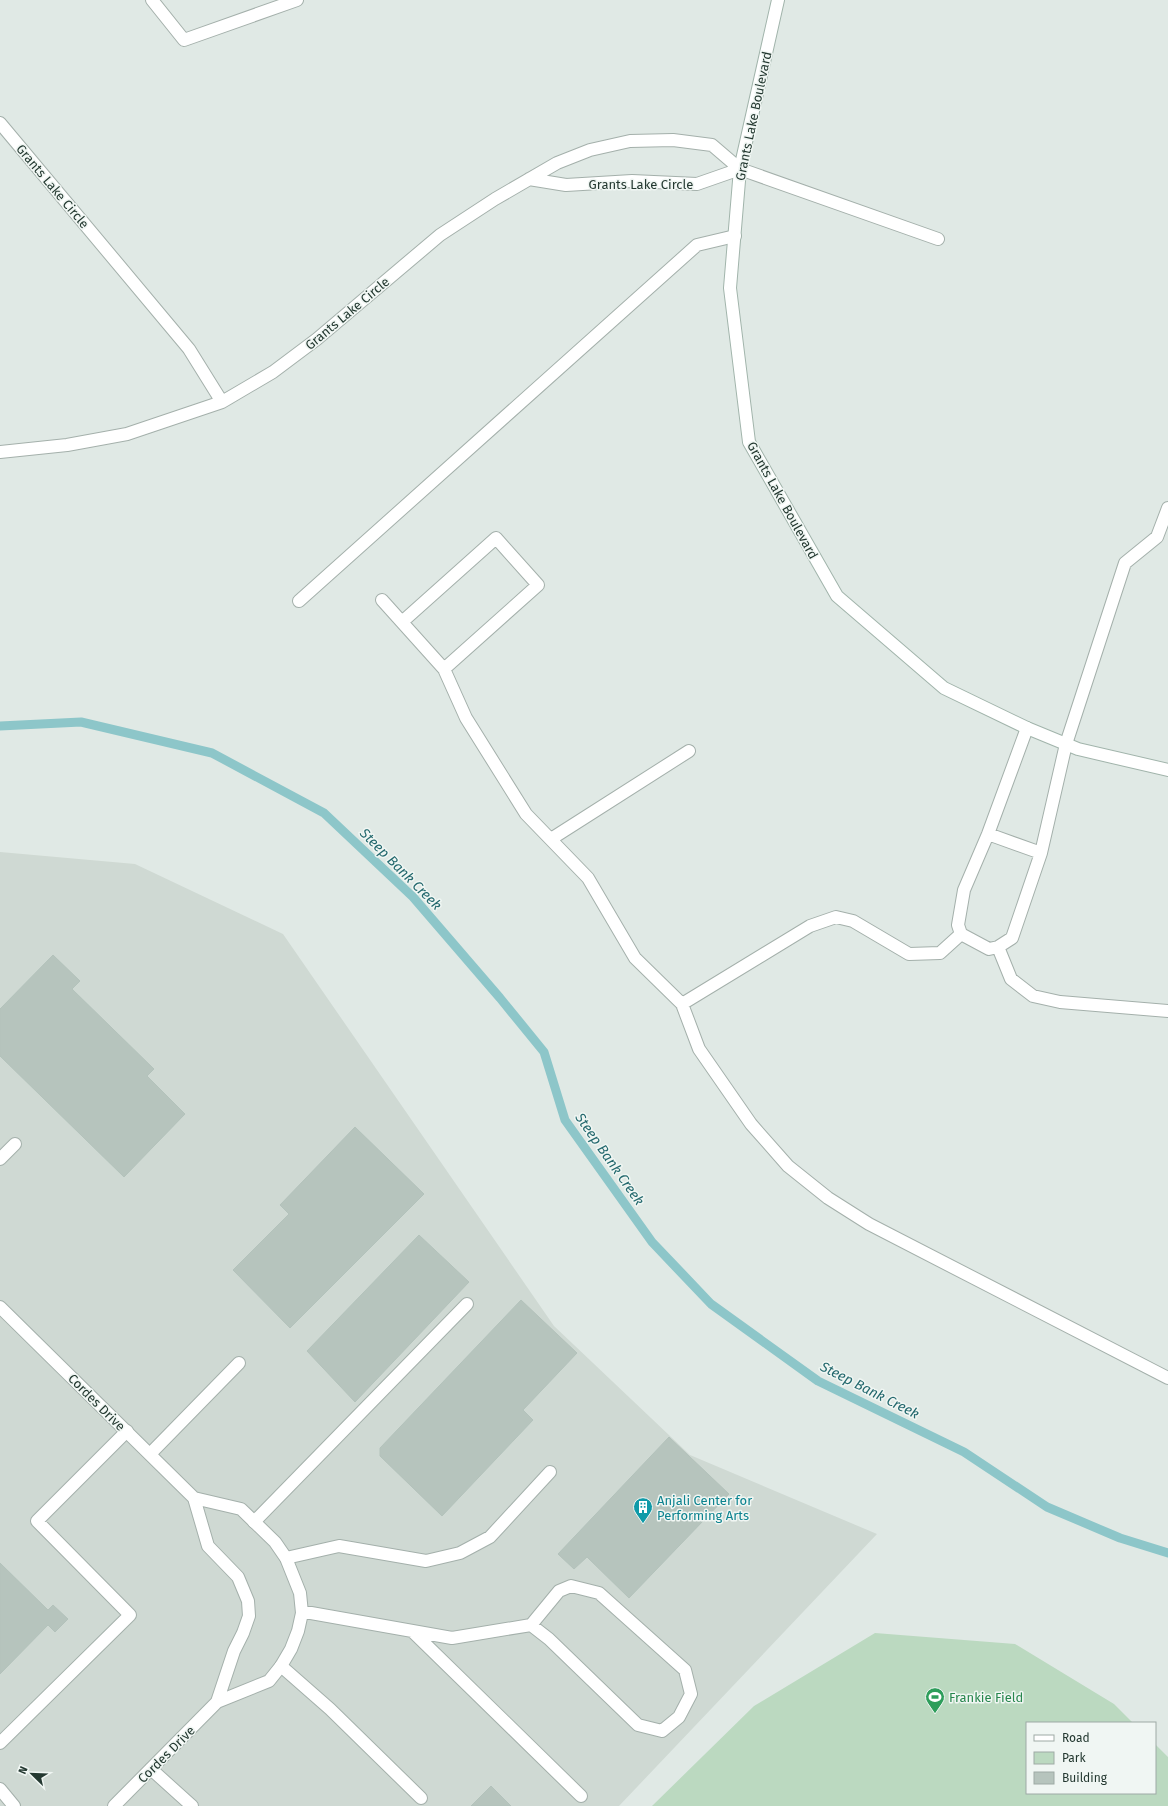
<svg xmlns="http://www.w3.org/2000/svg" width="1168" height="1806" font-family="'Fira Sans',sans-serif">
<rect width="100%" height="100%" fill="#e0e9e5"/>
<path fill="#cfd9d3" d="M0,852L135,864L283,934L554,1326L690,1455L877,1534L619,1806H0Z"/>
<path fill="#bbd9c0" d="M875,1633L1015,1644L1114,1704L1133,1723H1027V1793H1155V1744L1168,1757V1806H652L754,1706Z"/>
<g fill="none" stroke-linecap="round" stroke-linejoin="round">
<path stroke="#8dc6c9" stroke-width="9" d="M0,726L81,722L212,753L324,813L413,897L500,998L544,1052L565,1120L652,1242L711,1304L818,1381L964,1452L1047,1507L1120,1538L1168,1553"/>
</g>
<path fill="#b6c4bd" stroke="#b3c2bb" d="M53,955L80,981L72,989L154,1069L147,1076L185,1114L124,1177L0,1056V1009Z
M355,1127L424,1194L290,1328L233,1270L289,1214L280,1205Z
M419,1235L469,1282L355,1402L307,1351Z
M521,1300L577,1353L523,1410L533,1420L442,1516L380,1456V1448Z
M669,1437L729,1494L629,1598L587,1557L574,1569L558,1554Z
M0,1563L48,1610L53,1605L68,1619L55,1632L48,1625L0,1674Z
M491,1786L511,1806H471Z"/>
<g fill="none" stroke-linecap="round" stroke-linejoin="round">
<g stroke="#a4b0ab" stroke-width="14">
<path id="lane" d="M152,0L184,40L297,0
M740,169L938,239
M382,600L444,669L466,718L526,814L588,878L635,958L682,1004L699,1049L751,1124L788,1166L828,1198L869,1224L1168,1378
M299,601L697,245L735,236
M402,622L496,538L538,585L444,669
M1027,728L988,834L964,890L958,925L961,934L989,949L998,947L1012,938L1041,853L1066,744L1125,563L1157,537L1168,508
M988,834L1041,853
M551,839L689,751
M998,947L1011,979L1033,996L1060,1002L1168,1011
M682,1004L810,926L836,917L853,921L909,954L940,953L961,934
M0,1159L15,1144
M150,1454L239,1363
M254,1522L467,1304
M286,1558L339,1546L426,1561L460,1553L490,1537L550,1472
M302,1613H311L452,1638L531,1625L549,1639L638,1725L662,1731L679,1717L691,1694L685,1670L599,1593L571,1586L559,1591L531,1625
M412,1631L581,1796
M281,1666L330,1709L421,1798
M0,1743L130,1615L37,1521L127,1431
M151,1769L192,1806
M0,1789L14,1806"/>
</g>
<g stroke="#a4b0ab" stroke-width="14">
<path id="street" d="M0,123L189,349L222,402
M0,452L67,445L127,434L222,402L273,372L317,339L440,235L495,199L557,163L590,150L630,141L673,140L712,145L740,169L697,184L632,181L566,185L529,179
M0,1307L194,1498L208,1546L238,1577L248,1601L249,1616L243,1633L234,1651L217,1702
M114,1806L217,1702L269,1681L281,1666L291,1649L298,1631L302,1613L300,1593L286,1558L275,1542L241,1509L194,1498"/>
</g>
<g stroke="#a1b4ab" stroke-width="14">
<path id="secondary" d="M778,0L740,169L730,288L749,442L837,596L944,688L1027,728L1078,749L1168,770"/>
</g>
<use href="#lane" stroke="#fff" stroke-width="12"/>
<use href="#street" stroke="#fff" stroke-width="12"/>
<use href="#secondary" stroke="#fff" stroke-width="12"/>
</g>
<defs>
<g id="building-pin" transform="scale(1)"><path d="M0 17L-7.5 6A9.5 9.5 0 1 1 7.5 6Z" fill="#0f9aa8" stroke="#f0f6f3"/><path d="M-4-6H4V6H1V3H-1V6H-4ZM-2.5-4.3h1.7v1.8h-1.7ZM.8-4.3h1.7v1.8H.8ZM-2.5-1h1.7V.8h-1.7ZM.8-1h1.7V.8H.8Z" fill="#fff"/></g>
<g id="stadium-pin" transform="scale(1)"><path d="M0 17L-7.5 6A9.5 9.5 0 1 1 7.5 6Z" fill="#2e9e5b" stroke="#f0f6f3"/><path d="M0-5a6.5 5 0 1 0 0 10a6.5 5 0 1 0 0-10ZM-3.5-1.8h7v3.6h-7Z" fill="#fff"/></g>
</defs>
<g fill-rule="evenodd">
<use href="#building-pin" x="643" y="1507"/>
<use href="#stadium-pin" x="935" y="1697"/>
</g>
<g text-anchor="middle" stroke-width="3" stroke-linejoin="round" paint-order="stroke">
<g font-size="13" fill="#233830" stroke="#f0f6f3">
<text transform="translate(753 116) rotate(-78)" y="5">Grants Lake Boulevard</text>
<text x="641" y="189">Grants Lake Circle</text>
<text transform="translate(53 186) rotate(50)" y="5">Grants Lake Circle</text>
<text transform="translate(347 313) rotate(-40)" y="5">Grants Lake Circle</text>
<text transform="translate(783 500) rotate(61)" y="5">Grants Lake Boulevard</text>
<text transform="translate(97 1402) rotate(45)" y="5">Cordes Drive</text>
<text transform="translate(166 1754) rotate(-45)" y="5">Cordes Drive</text>
</g>
<g font-size="13" fill="#0d838f" stroke="#f0f6f3" text-anchor="start">
<text x="657" y="1505">Anjali Center for<tspan x="657" dy="15">Performing Arts</tspan></text>
</g>
<g font-size="13" fill="#27864d" stroke="#f0f6f3" text-anchor="start">
<text x="949" y="1702">Frankie Field</text>
</g>
<g font-size="14" font-style="italic" fill="#23686d" stroke="#f0f6f3">
<text transform="translate(401 869) rotate(45)" y="5">Steep Bank Creek</text>
<text transform="translate(610 1159) rotate(55)" y="5">Steep Bank Creek</text>
<text transform="translate(870 1390) rotate(27)" y="5">Steep Bank Creek</text>
</g>
</g>
<rect x="1026" y="1722" width="130" height="72" fill="#f0f6f3" stroke="#9eaaa5"/>
<rect x="1034" y="1735" width="20" height="6" fill="#ffffff" stroke="#9eaaa5"/>
<text x="1062" y="1742" font-size="12" fill="#233830">Road</text>
<rect x="1034" y="1752" width="20" height="12" fill="#bbd9c0" stroke="#9eaaa5"/>
<text x="1062" y="1762" font-size="12" fill="#233830">Park</text>
<rect x="1034" y="1772" width="20" height="12" fill="#b6c4bd" stroke="#9eaaa5"/>
<text x="1062" y="1782" font-size="12" fill="#233830">Building</text>
<g transform="translate(32 1774) rotate(293)" stroke="#f0f6f3" stroke-width="3" paint-order="stroke">
<path d="M0-3L7 15L0 10L-7 15Z" fill="#233830"/>
<text y="-6" font-size="11" font-weight="bold" text-anchor="middle" fill="#233830">N</text>
</g>
</svg>
